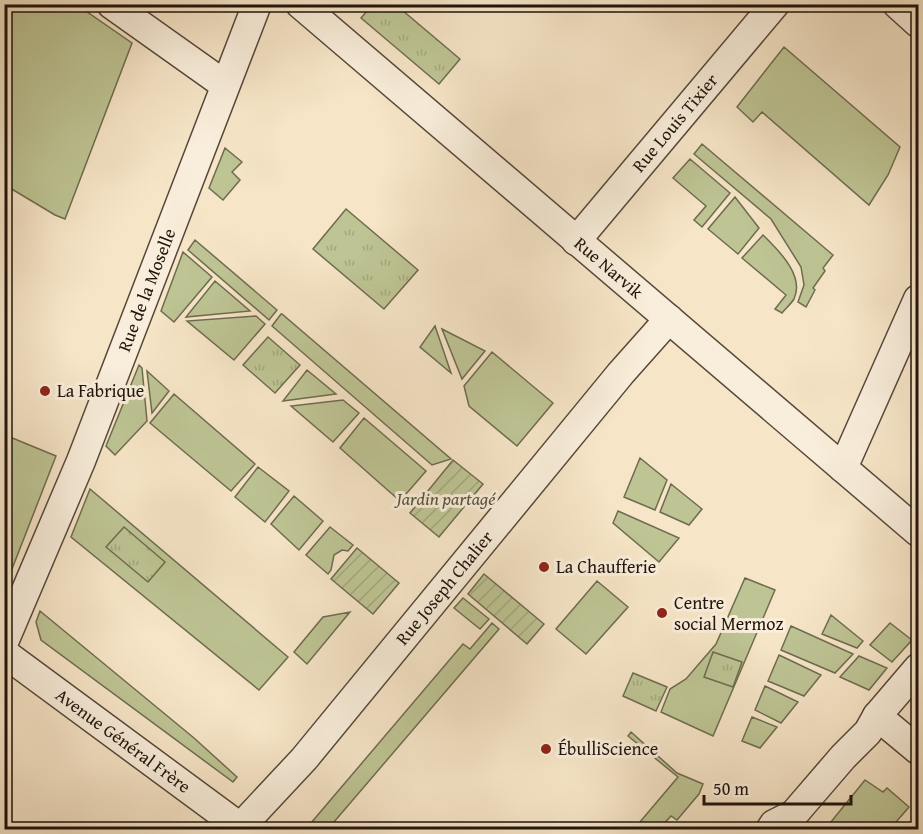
<svg xmlns="http://www.w3.org/2000/svg" width="923" height="834" font-family="'Gentium Book Plus',serif">
<defs>
<pattern id="park-tufts" width="24" height="20" patternUnits="userSpaceOnUse" patternTransform="scale(1.5)"><rect width="24" height="20" fill="#bec494"/><path d="M3 7l-1-3M5 7V3M7 7l1-3M15 17l-1-3M17 17v-4M19 17l1-3" fill="none" stroke="#a3a87e"/></pattern>
<pattern id="garden-furrows" width="10" height="10" patternUnits="userSpaceOnUse" patternTransform="scale(1.5)"><rect width="10" height="10" fill="#bec494"/><path d="M-1 1l2-2M0 10L10 0M9 11l2-2" fill="none" stroke="#a3a87e"/></pattern>
</defs>
<rect width="100%" height="100%" fill="#f6e5c7"/>
<filter id="stains"><feTurbulence type="fractalNoise" baseFrequency=".00333" numOctaves="4"/><feColorMatrix values="0 0 0 0 .2 0 0 0 0 .09 0 0 0 0 .02 0 0 0 .5 -.17"/></filter>
<radialGradient id="worn" r=".72"><stop offset=".6" stop-color="#630" stop-opacity="0"/><stop offset="1" stop-color="#630" stop-opacity=".3"/></radialGradient>
<path fill="#bec494" stroke="#6e6c50" stroke-width="1.5" d="M4,5L27,10L35,9L39,5H77L132,43L65,219L55,215L5,185Z
M784,47L900,147L888,175L869,205L762,112L753,122L737,107Z
M702,144L833,255L823,268L825,271L813,288L815,290L806,307L798,302L804,285L801,267L771,219L694,154Z
M225,148L242,162L232,172L240,180L223,200L209,188Z
M690,159L730,193L702,227L694,220L706,206L673,178Z
M735,197L759,228L738,254L708,229Z
M763,235C778,250 805,275 794,299C791,304 785,309 782,313L775,309L786,295L742,258Z
M195,240L277,310L269,320L188,250Z
M183,252L212,277L174,322L161,311Z
M215,281L250,311L186,317Z
M281,314H282L451,459L432,465L272,326Z
M256,316L265,324L234,360L187,321Z
M435,326L451,373L420,347Z
M442,329L485,351L462,379Z
M492,352L553,403L517,446L469,406L464,386Z
M139,365L142,368L147,421L115,455L106,446Z
M307,370L336,394L283,401Z
M147,371L169,391L152,413Z
M174,394L255,464L231,491L150,423Z
M343,400L359,413L333,442L291,406Z
M364,418L426,471L400,501L340,448Z
M5,435L56,456L5,587L4,435Z
M640,458L667,480L655,510L624,497Z
M258,467L289,491L265,522L235,497Z
M671,484L702,509L689,525L660,512Z
M90,489L288,657L259,690L71,537Z
M294,496L323,521L299,550L271,524Z
M618,511L679,538L659,562L613,523Z
M330,527L353,545L348,551L342,550L334,555L331,570L328,574L306,555Z
M745,578L775,590L713,736L661,712L670,689L686,679L716,644Z
M597,581L628,607L586,654L556,629Z
M463,598L489,619L480,629L454,608Z
M40,611L194,738L237,777L233,782L41,640L36,622Z
M350,612L307,664L294,652L323,617Z
M831,615L863,641L857,648L822,634Z
M492,623L499,629L328,829H319L311,823L463,644L470,649Z
M890,623L912,640L892,662L870,645Z
M791,626L853,654L835,673L781,650Z
M779,655L821,675L804,696L768,681Z
M859,656L887,668L869,690L840,677Z
M765,686L798,702L781,723L755,710Z
M752,717L777,727L760,748L742,741Z
M631,732L677,773L703,784L699,794L677,820L671,816L659,829H634L678,777L628,736Z
M865,780L883,792L887,788L909,807L890,829L826,828Z"/>
<path fill="url(#park-tufts)" stroke="#6e6c50" stroke-width="1.5" d="M373,4L396,5L460,59L439,84L361,18Z
M346,209L418,270L384,309L313,249Z
M268,337L300,365L275,393L243,365Z
M124,527L165,562L148,582L106,547Z
M713,652L742,662L733,687L704,677Z
M633,673L667,687L656,711L623,696Z"/>
<path fill="url(#garden-furrows)" stroke="#6e6c50" stroke-width="1.5" d="M453,460L483,484L439,537L410,513Z
M357,548L399,583L373,614L331,579Z
M484,574L544,624L527,644L468,594Z"/>
<g fill="none" stroke-linecap="round" stroke-linejoin="round">
<g stroke="#55483b" stroke-width="31">
<g id="minor">
<path d="M111,4L225,85"/>
<path id="s1" d="M300,4L918,532"/>
<path d="M897,4L918,23"/>
<path id="s2" d="M576,241L775,4"/>
<path d="M843,468L918,299"/>
<path id="s3" d="M4,642L81,461L257,4"/>
<path id="s4" d="M4,653L244,830"/>
<path d="M877,716L918,750"/>
<path id="s5" d="M245,830L247,820L304,759L621,373L669,319"/>
<path d="M770,830L774,824L794,814L843,757L868,732L877,716L918,668"/>
</g>
</g>
<use href="#minor" stroke="#f9eedb" stroke-width="28"/>
</g>
<g fill="#8f2418" stroke="#f9eedb" stroke-width="2">
<circle cx="45" cy="391" r="6"/>
<circle cx="544" cy="567" r="6"/>
<circle cx="662" cy="613" r="6"/>
<circle cx="546" cy="749" r="6"/>
</g>
<g text-anchor="middle" stroke-width="6" stroke-linejoin="round" paint-order="stroke">
<g font-size="18" fill="#1f130c" stroke="#f9eedb">
<text dy="6" stroke="none"><textPath href="#s2" startOffset="154">Rue Louis Tixier</textPath></text>
<text dy="6" stroke="none"><textPath href="#s1" startOffset="406">Rue Narvik</textPath></text>
<text dy="6" stroke="none"><textPath href="#s3" startOffset="380">Rue de la Moselle</textPath></text>
<text dy="6" stroke="none"><textPath href="#s5" startOffset="315">Rue Joseph Chalier</textPath></text>
<text dy="6" stroke="none"><textPath href="#s4" startOffset="148">Avenue Général Frère</textPath></text>
</g>
<g font-size="18" fill="#1f130c" stroke="#f9eedb" text-anchor="start">
<text x="57" y="397">La Fabrique</text>
<text x="556" y="573">La Chaufferie</text>
<text x="674" y="609">Centre<tspan x="674" dy="21">social Mermoz</tspan></text>
<text x="558" y="755">ÉbulliScience</text>
</g>
<g font-size="18" font-style="italic" fill="#57513c" stroke="#f9eedb">
<text x="446" y="505">Jardin partagé</text>
</g>
</g>
<rect width="923" height="834" fill="none" stroke="#f6e5c7" stroke-width="24"/>
<rect x="6" y="6" width="911" height="822" fill="none" stroke="#1f130c" stroke-width="3"/>
<rect x="12" y="12" width="899" height="810" fill="none" stroke="#1f130c" stroke-width="1.5"/>
<path d="M704 795v9h147v-9" fill="none" stroke="#1f130c" stroke-width="3"/>
<text x="713" y="795" font-size="18" fill="#1f130c" stroke="#f9eedb" stroke-width="4.5" paint-order="stroke">50 m</text>
<rect width="100%" height="100%" filter="url(#stains)"/>
<rect width="100%" height="100%" fill="url(#worn)"/>
</svg>
